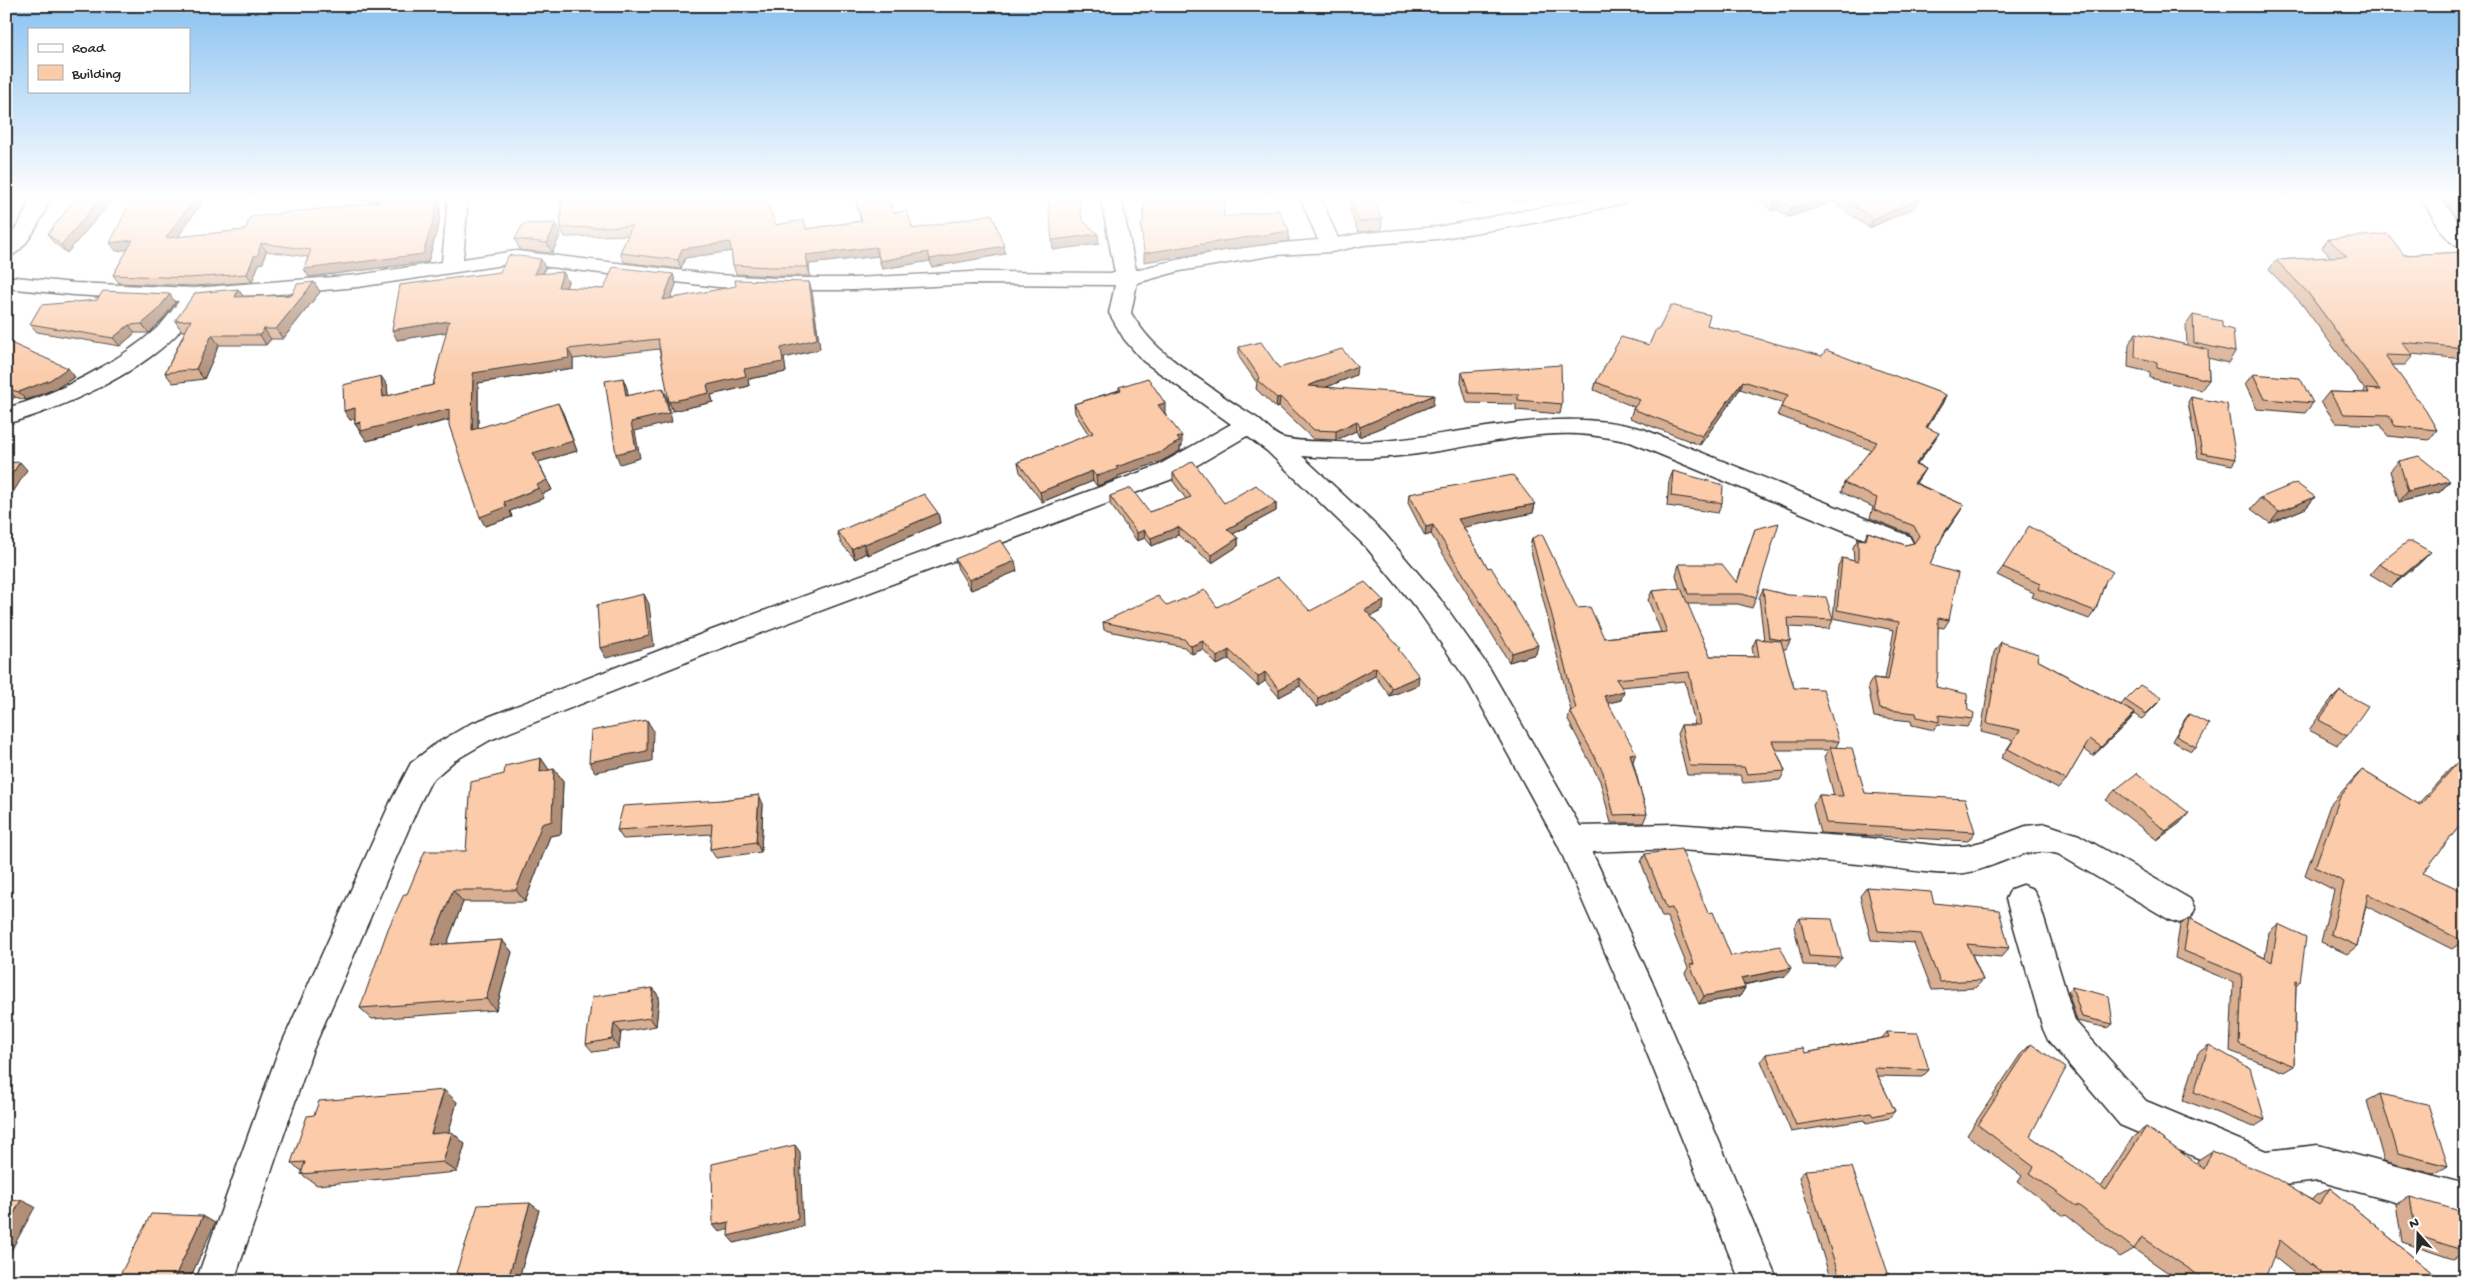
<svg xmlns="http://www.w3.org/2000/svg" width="2471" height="1287" font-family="'Gochi Hand',sans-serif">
<rect width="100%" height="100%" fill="#fff"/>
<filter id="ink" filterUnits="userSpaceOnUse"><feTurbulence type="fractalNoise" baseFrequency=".02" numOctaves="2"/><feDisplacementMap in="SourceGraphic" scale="10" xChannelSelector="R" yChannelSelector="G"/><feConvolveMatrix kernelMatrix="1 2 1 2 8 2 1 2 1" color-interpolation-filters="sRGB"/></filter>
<g filter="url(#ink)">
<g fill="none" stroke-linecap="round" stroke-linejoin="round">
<g stroke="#2b2b2b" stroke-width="3">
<path id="minor" d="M31,199H51C42,217 26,253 6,258V239L19,224Z
M448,199H468L463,259L516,251L718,275L774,278H854L972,272L1115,273L1101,199H1121L1136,270C1195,254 1257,244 1318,240L1301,199H1321L1338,238L1364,233L1437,227L1588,199H1628L1625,203L1545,221L1437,239L1364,245L1331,252L1275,255L1180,271L1137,283L1131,313C1152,349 1180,365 1213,389C1227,399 1242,409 1257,418C1265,424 1273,435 1284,438C1300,442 1320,441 1336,442C1441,446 1540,401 1643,429L1909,536L1913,543L1909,550L1900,552L1891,550L1630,442C1612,438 1594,435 1577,434C1528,432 1480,445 1432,452C1389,459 1346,460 1302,456L1384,533L1440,599L1490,669L1580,826L1674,824L1869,838L1943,846H1965L1989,840L2026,826L2046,824L2079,835L2190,899L2195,909L2190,919L2179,923L2168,919L2058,854C2026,844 1996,869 1964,873C1929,876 1893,866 1858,864C1797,859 1737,853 1676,850C1648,849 1620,851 1592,852L1652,982L1778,1281H1740L1618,982L1558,845L1470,685L1420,613L1366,547L1267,451L1247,436L1175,478L732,644L490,740L454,761L431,781L419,805L312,1052L234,1281H196L278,1052L390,803L411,763L434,745L470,724L712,630L1157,466L1231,424L1143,361L1124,339L1109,313L1115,285L972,284L854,290H774L718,287L516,263L358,287L201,301C192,312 185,325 176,335C137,375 59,410 6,424V408C56,395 119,362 157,328C166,320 172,310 179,301L74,295L6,288V276L74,283L194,288L358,275L442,262Z
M2422,199H2442L2465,232V250C2445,245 2433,216 2422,199Z
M2022,885L2033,889L2038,899L2075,1021L2146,1101L2266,1151L2318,1145L2465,1184V1221L2318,1181L2266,1187L2120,1125L2048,1040L2043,1029L2006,899L2011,889Z"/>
</g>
<use href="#minor" fill="#fff" fill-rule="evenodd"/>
</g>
<path fill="#d8af92" stroke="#2b2b2b" d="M75,199H113L67,253L53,242L48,234Z
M132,199H204L178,237L245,230L377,202L354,199H441L439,223L428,262L309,277L304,269L308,257L266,251L263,263L259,264L252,282L194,286L119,283L113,275L128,249L116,251Z
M561,199H596V202L806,229L861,221L855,199H888L893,213L913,229L1005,254L932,267L930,261L882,269L878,256L809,264L810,276H774L736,274L733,265L731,251L685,258L681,269L624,262L620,253L628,235L565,237L561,228Z
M1457,199H1488L1461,205Z
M1756,199H1922L1914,208L1869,228L1834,202L1788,217L1777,209L1772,211Z
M2444,199H2465V229Z
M1351,201L1382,219L1381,230L1358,232L1350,211Z
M561,234L552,253L520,250L515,239Z
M2328,239L2404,255L2465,252V359L2411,354L2413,356L2405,365H2392L2437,430L2429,440L2387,436L2381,425L2336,423L2321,402L2329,392L2363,393L2365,390L2301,303L2269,270L2276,260L2331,257L2322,248Z
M545,268L543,274L563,272L568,282L566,288L604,289L673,274L676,284L671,298L809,282L812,292L820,349L784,358L786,372L748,379L749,386L711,395L713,402L673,411L659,349L573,359V368L478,383V428L563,413L577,451L538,462L552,490L542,494L544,498L510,511L512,517L485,526L449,420L367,441L355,424V419L350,420L387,385L388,396L433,385L447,332L397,340Z
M314,282L320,292L283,339H271L266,345H219L204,379L173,383L165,373L185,331H182L175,321L238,289L243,296L292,295Z
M175,303L162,320L149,333H135L120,346L37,332L30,324Z
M2193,315L2222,327L2235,352L2228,363L2208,358L2209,380L2201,390L2150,378V372L2128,367L2129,344L2136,333L2187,345L2186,325Z
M1707,325L1946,395L1942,404L1927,428L1934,441L1917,465L1925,469L1920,477L1916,483L1964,505L1959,513L1942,538L1930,565L1949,620L1944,628L1938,627L1936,687L1968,710L1973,719L1967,727L1938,724L1934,730L1912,725L1911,721L1874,717L1868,686L1873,678L1885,679L1894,630L1833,618L1838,566L1842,558L1854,561L1853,547L1858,539L1864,540L1868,532L1905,545L1914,543L1910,534L1870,518L1873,507L1841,492L1844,483L1871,450L1777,415L1783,403L1740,389L1700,445L1630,418L1633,409L1634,407L1594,390L1596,382L1649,345L1659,329Z
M6,341L75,377L57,388L26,400L15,397L6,406Z
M1239,347L1279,368L1356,375L1327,387L1433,405L1359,437L1356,431L1336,440L1313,439L1279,407L1276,408L1256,389L1257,383L1239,357Z
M1462,372L1562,404L1560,414L1516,410V404L1467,403L1461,382Z
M2253,374L2313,403L2305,413L2257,409L2245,384Z
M1119,387L1165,413H1164L1182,446L1180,447V451L1160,462L1118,476V478L1097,486L1093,481L1042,502L1020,472L1018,462L1089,435L1075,413L1074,404L1119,390Z
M2191,397L2236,459L2232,465L2198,458L2188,402Z
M2399,461L2450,481L2440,492L2399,502L2390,471Z
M1673,471L1722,503L1718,513L1667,506L1669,481Z
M1173,473L1224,503H1276V511L1233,534L1238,538V546L1212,563L1178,535L1152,546L1145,538L1137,541L1110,504V496L1149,512L1186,499L1173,481Z
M1409,494L1535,504L1533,513L1463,527L1488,568L1536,654L1509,662L1431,534L1425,536L1408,503Z
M2315,497L2306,508L2270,523L2251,509L2260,498Z
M938,513L940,523L868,555L866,553L855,559L841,543L837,532Z
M1755,529L1756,598L1752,608L1738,604H1687L1710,656L1754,657L1752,648L1756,639L1764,640L1759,598L1763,589L1833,620L1829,629L1789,627L1790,641L1786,649H1783L1794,688L1839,741L1836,747L1865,793L1975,832L1968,841L1820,833L1813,805L1819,795L1834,796L1824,757L1828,750H1776L1785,771L1780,780L1743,783L1740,775H1687L1677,734L1681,725H1695L1685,681L1621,687V700L1608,703L1633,762L1647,814L1643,823H1611L1600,781L1568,720L1570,711H1571L1530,547L1532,538L1577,608L1604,638L1661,632L1648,600L1652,591L1680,589L1676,575L1679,564L1737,582Z
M2431,552L2421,562L2391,587L2370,574L2379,564Z
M955,559L1017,571L971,590L958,569Z
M2003,567L2105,583L2095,611L2089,619L2032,597L2034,593L1997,575Z
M1217,607L1310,611L1383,610L1371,616L1399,651L1418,685L1390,696L1375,676L1317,707L1300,686L1279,697L1265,681L1258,686L1229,659L1217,665L1203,649L1192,654L1184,647L1104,630L1103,622Z
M2001,642L2037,660L2121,705L2125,700L2158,703L2142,719L2135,714L2127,723L2093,756L2084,749L2066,780L2058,789L2001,758L2013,740L1981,732L1994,652Z
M2340,691L2347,736L2337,745L2309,730L2330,701Z
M2189,714L2196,747L2191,751L2172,741L2185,719Z
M541,758L549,770L554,769L563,782L561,834L550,836L525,902H463L447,944L502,940L512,952L496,1010L372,1019L360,1008L466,851L504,774Z
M2460,760L2465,763V829L2459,826L2423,873L2463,941L2452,949L2366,906L2357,946L2347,954L2321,942L2334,890L2305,875L2330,805L2353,779L2362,770L2418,804L2450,769Z
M2115,790L2180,823L2157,840L2106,800Z
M759,795L763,804L761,852L716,858L710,849L712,834L623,839L617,830L722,800Z
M1645,854L1708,913L1731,956L1786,976L1744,985L1745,988L1740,996L1699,1004L1685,973L1688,968L1667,917H1662L1641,862Z
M1867,887L1934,903L2009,948L2001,957L1972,954L1983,980L1975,988L1932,990L1914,943L1871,940L1860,896Z
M1800,918L1842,958L1835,966L1803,965L1794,927Z
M2189,918L2265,958L2269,932L2278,924L2300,982L2296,986L2294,1066L2284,1072L2230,1051L2233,982L2175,958L2180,925Z
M2072,987L2113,1024L2108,1028L2077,1021L2068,991Z
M653,988L659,997L656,1026L621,1032L619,1048L593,1052L586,1044Z
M1887,1032L1929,1070L1922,1077L1878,1076L1895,1111L1889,1118L1866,1123L1865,1120L1791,1132L1761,1061L1766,1054L1805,1053L1882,1038Z
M2031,1044L2030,1136L2101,1187L2133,1137L2146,1127L2196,1164L2198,1160L2212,1151L2312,1200L2314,1197L2330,1188L2442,1281H2304L2273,1256L2264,1281H2180L2134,1249L2120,1257L2066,1215L2064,1216L2018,1182L2022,1176L1967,1135L2020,1055Z
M2209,1045L2265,1120L2254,1127L2183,1100L2198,1053Z
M2380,1094L2448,1166L2434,1174L2384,1161L2367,1101Z
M457,1102L448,1133L452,1132L465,1144L457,1172L317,1185L301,1174L302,1171L291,1163Z
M1805,1170L1889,1276L1883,1281H1831L1799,1177Z
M2410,1197L2465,1235V1253L2453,1259L2402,1242L2396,1204Z
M539,1210L518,1281H477L465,1279L456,1273Z"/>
<path fill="#b08e77" stroke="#2b2b2b" d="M101,199H113L67,253L61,245Z
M194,199H204L172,246L166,238Z
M437,199H441L439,223L428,262L309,277L304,269Z
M1462,199H1488L1461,205Z
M1516,199H1533L1516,202Z
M1818,199H1835L1834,202L1788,217L1791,208Z
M1918,199H1922L1914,208L1869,228L1873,219Z
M1780,200L1777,209L1772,211L1775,202Z
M556,223L561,234L552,253L547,243Z
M1289,231V241L1144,262V253Z
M1098,234L1099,244L1053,250L1052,240Z
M133,240L138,248L116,251L110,243Z
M730,242L733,251L685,258L681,269L678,260L682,249Z
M261,243L266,251L263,263L259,264L252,282L247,274L254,256Z
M1004,246L1005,254L932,267L930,259Z
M876,247L878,256L809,264L810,276L808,267L806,255Z
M928,252L930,261L882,269L880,261Z
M541,259L545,268L538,284L534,274Z
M563,272L568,282L562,297L558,287Z
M673,274L676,284L667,309L663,300Z
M314,282L320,292L283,339L276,329Z
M809,282L812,292L820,349L784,358L786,372L748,379L749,386L711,395L713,402L673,411L669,402L744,369L781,348Z
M238,289L245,299L235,297Z
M170,294L175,303L162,320L149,333L142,324Z
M449,321L454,331L397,340L392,330Z
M129,325L135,333L120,346L113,338Z
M264,329L271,339L266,345L260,335Z
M212,335L219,345L204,379L196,369Z
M568,349L573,359V368L478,383V439L472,430L473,373Z
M1357,366L1356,375L1307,395L1308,386Z
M68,368L75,377L57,388L26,400L19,392Z
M381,376L387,385L389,407L383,397Z
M623,378L627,388L630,406L626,396Z
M1743,381L1740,389L1700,445L1702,436Z
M663,388L667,397L672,422L635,431L640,458L620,464L616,454L631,422Z
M8,389L15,397L6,406V391Z
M1434,395L1433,405L1359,437L1360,427Z
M1946,395L1942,404L1922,436L1926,427Z
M1280,397L1279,407L1276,408L1277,398Z
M558,403L563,413L577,451L538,462L552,490L542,494L537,485L533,453Z
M1165,403V413L1159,415L1158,405Z
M355,408L361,418L350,420L344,411Z
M449,409L455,418L367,441L355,424Z
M1357,421L1356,431L1336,440V431Z
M1939,433L1934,441L1911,473L1915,465Z
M1182,436V446L1180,447V451L1160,462L1118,476V478L1097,486L1096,476Z
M20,462L27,470L7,502L6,483Z
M1925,469L1920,477L1910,491L1914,483Z
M1092,471L1093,481L1042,502L1040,492Z
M2450,481L2440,492L2399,502L2408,491Z
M539,488L544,498L510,511L512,517L485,526L480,517L504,502Z
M2315,497L2306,508L2270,523L2279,512Z
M1276,503V511L1227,537V529Z
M1535,504L1533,513L1456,529L1458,519Z
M1964,505L1959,513L1939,541L1944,533Z
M938,513L940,523L868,555L865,544Z
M1433,525L1431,534L1425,536L1426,527Z
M1178,527V535L1152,546L1151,538Z
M1144,530L1145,538L1137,541V533Z
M1238,538V546L1212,563V555Z
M863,543L866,553L855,559L852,549Z
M2431,552L2421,562L2391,587L2401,577Z
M1015,561L1017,571L971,590L969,580Z
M644,594L649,604L654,646L606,658L600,648Z
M1384,601L1383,610L1365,619V610Z
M1203,641V649L1192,654L1191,646Z
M1538,645L1536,654L1509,662L1512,653Z
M1229,650V659L1217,665V657Z
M1376,667L1375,676L1317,707L1318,698Z
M1265,672V681L1258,686V677Z
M1419,676L1418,685L1390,696L1392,688Z
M1300,678V686L1279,697V689Z
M1624,691L1621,700L1601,705L1604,696Z
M2135,713L2127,723L2093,756L2101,747Z
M647,720L653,730L652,761L595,772L589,762Z
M1636,753L1633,762L1627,763L1630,754Z
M541,758L550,771L540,772Z
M554,769L563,782L561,834L550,836L525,902L516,890Z
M759,795L763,804L761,852L756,842Z
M2189,813L2180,823L2157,840L2166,831Z
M453,890L463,902L442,957L431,945Z
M502,940L512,952L496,1010L486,999Z
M1791,968L1786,976L1736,986L1741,978Z
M653,988L659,997L656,1026L650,1018Z
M1745,988L1740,996L1699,1004L1704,996Z
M614,1023L621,1032L619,1048L612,1039Z
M444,1090L457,1102L445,1146L431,1134Z
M452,1132L465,1144L457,1172L443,1162Z
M795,1145L800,1152L803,1226L734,1243L728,1236Z
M21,1200L35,1207L6,1260V1228Z
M530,1203L539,1210L518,1281H510L508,1279Z
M203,1216L215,1223L189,1281H173Z
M729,1222L735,1228L719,1232L713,1225Z"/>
<path fill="#fbcbaa" stroke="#2b2b2b" d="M75,199H101L61,245L48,234Z
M132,199H194L166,238L245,230L250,217L380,202V199H437L435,215L423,254L304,269L311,250L261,243L258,255L254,256L247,274L188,278L113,275L133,240L110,243Z
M561,199H593V202L655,199H765L776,225L804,220L806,229L862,221L855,199H888L893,213L907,211L913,229L992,214L1004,246L930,259L928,252L880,261L876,247L806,255L808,267H771L733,265L730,242L682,249L678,260L620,253L632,226L561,228Z
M1048,199H1079L1082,220L1098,234L1052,240Z
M1144,199H1223L1224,217L1279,210L1289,231L1144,253L1141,224H1143Z
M1366,199H1373L1382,219L1359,222L1351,201Z
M1772,199H1818L1791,208L1780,200L1775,202Z
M1846,199H1918L1873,219Z
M2458,199H2465V209Z
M556,223L547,243L515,239L523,224Z
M2388,234L2404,255L2465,252V348L2402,342L2413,356L2385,355L2426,411L2437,430L2395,426L2389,415L2344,414L2329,392L2369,393L2366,389L2380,390L2308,293L2276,260L2347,256L2328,239Z
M512,255L541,259L534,274L563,272L558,287L604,289L613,267L673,274L663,300L736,286L735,280L809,282L817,339L781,348L783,362L744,369L746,376L707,385L709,393L669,402L658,339L568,349L569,358L473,373L472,430L558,403L573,441L533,453L547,480L537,485L539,488L504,502L506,507L480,517L449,425V409L361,431L360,422L355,424V408L344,411L343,385L381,376L383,397L433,385L449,321L392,330L400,285L500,272L508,256Z
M314,282L276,329H264L260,335H212L196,369L165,373L191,320L175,321L195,293L238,289L235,297L292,295L297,284Z
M103,291L170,294L156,312L142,324L129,325L113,338L30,324L41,305L97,300Z
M1671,305L1710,315L1707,325L1822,356L1826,350L1946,395L1926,427L1939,433L1915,465L1925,469L1914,483L1964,505L1944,533L1930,565L1958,573L1949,620L1938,618V672L1936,687L1967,694L1968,710L1974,713L1973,719L1939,715V722L1917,717L1916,713L1879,709L1873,678L1888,680L1899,622L1837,610L1842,558L1858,562V539L1866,540L1868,532L1905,545L1914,543L1919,536L1914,526L1874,510L1877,498L1844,483L1877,442L1781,407L1788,395L1743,381L1702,436L1633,409L1640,400L1596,382L1621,337L1649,345L1656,329H1659Z
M2193,315L2222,321V327L2233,330L2235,352L2194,343Z
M2136,333L2208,350L2209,380L2157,368V362L2135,357Z
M6,341L68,368L50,380L19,392L8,389L6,391Z
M1261,342L1279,368L1342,349L1357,366L1308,386L1434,395L1360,427L1357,421L1336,431L1314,430L1280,397L1277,398L1257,380L1260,378L1239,347Z
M1561,365L1562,404L1518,400V394L1469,393L1462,372Z
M2253,374L2300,378L2313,403L2265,399Z
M623,378L626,396L663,388L669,413L631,422L636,449L616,454L605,381Z
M1148,378L1165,403L1158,405L1182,436L1177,438L1180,441L1159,453L1116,467L1118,469L1096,476L1092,471L1040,492L1018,462L1093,433L1074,404L1121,390L1119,387Z
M2191,397L2227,404L2236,459L2202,453Z
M2419,456L2450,481L2408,491L2399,461Z
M1193,461L1224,503L1256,485L1276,503L1227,529L1238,538L1212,555L1178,527L1151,538L1144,530L1137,533L1110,496L1131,488L1149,512L1191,497L1173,473Z
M20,462L6,483V463Z
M1673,471L1723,485L1722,503L1671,496Z
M1513,475L1535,504L1458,519L1488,568L1491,567L1538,645L1512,653L1433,525L1426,527L1409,494Z
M2296,483L2315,497L2279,512L2260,498Z
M924,494L938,513L865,544L863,543L852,549L837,532Z
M1779,523L1756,598L1742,594H1688L1679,564H1722L1737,583L1755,529Z
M2029,526L2113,572L2106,580L2095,611L2038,589L2040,584L2003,567Z
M1542,534L1577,608L1590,607L1604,638L1667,632L1652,591L1681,588L1710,656L1759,657L1756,639L1781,641L1794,688L1823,689L1839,741H1772L1785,771L1747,774L1744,767L1690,766L1681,725H1700L1689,672L1616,679L1624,691L1604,696L1636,753L1630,754L1647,814L1614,815L1603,772L1570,711L1576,709L1532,538Z
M1001,540L1015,561L969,580L955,559Z
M2407,542H2413L2431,552L2401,577L2379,564Z
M1278,577L1310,611L1365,582L1384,601L1365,610L1400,648L1398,649L1419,676L1392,688L1376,667L1318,698L1300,678L1279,689L1265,672L1258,677L1229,650L1217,657L1203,641L1191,646L1184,639L1103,622L1158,596L1167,606L1205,590L1217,607Z
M1763,589L1788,595L1826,597L1833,620L1788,618L1790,641L1769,638Z
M644,594L649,636L600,648L597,605Z
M2001,642L2038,654L2037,660L2135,713L2101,747L2090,739L2066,780L2008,749L2020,730L1987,723Z
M2140,685L2162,698L2146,714L2125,700Z
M2340,691L2368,706L2347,736L2319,720Z
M2189,714L2209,724L2196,747L2176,736Z
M647,720V751L589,762L591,731Z
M1830,747L1852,748L1865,793L1965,799L1975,832L1826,823L1819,795L1843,796Z
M541,758L540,772L554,769L552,821L542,824L516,890H453L431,945L502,940L486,999L360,1008L388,929L404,894H407L425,851H466L471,782L504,774L505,766Z
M2460,760L2465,763V819L2423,873L2465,892V933L2463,941L2368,894L2357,946L2331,934L2344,882L2315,867L2340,797L2362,770L2420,805Z
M2137,773L2189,813L2166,831L2115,790Z
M759,795L756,842L710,849L712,824L617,830L623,806L722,800Z
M1681,849L1708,913L1713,912L1731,956L1780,946L1791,968L1741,978L1745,988L1704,996L1690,965L1694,964L1672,908L1667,909L1645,854Z
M1867,887L1931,892L1934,903L1999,910L2009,948L1967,944L1983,980L1940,982L1921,934L1878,931Z
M1800,918L1832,919L1842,958L1809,956Z
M2189,918L2272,962L2278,924L2306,937L2300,982L2296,981L2294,1066L2239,1044L2242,975L2184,951Z
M2072,987L2109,996L2113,1024L2082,1017Z
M653,988L650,1018L614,1023L612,1039L586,1044L592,997Z
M1887,1032L1918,1033L1929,1070L1874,1068L1895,1111L1873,1116L1871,1113L1796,1125L1766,1054L1803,1048L1805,1053L1889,1037Z
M2031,1044L2066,1068L2030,1136L2106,1190L2146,1127L2204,1169L2212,1151L2272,1176L2319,1205L2330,1188L2442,1281H2315L2321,1273L2280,1240L2264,1281H2207L2142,1237L2134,1249L2078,1205L2077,1207L2030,1173L2034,1167L1978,1125Z
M2209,1045L2250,1068L2265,1120L2194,1092Z
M444,1090L431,1134L452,1132L443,1162L301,1174L305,1162L291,1163L307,1116L314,1115L319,1101Z
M2380,1094L2428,1104L2448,1166L2398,1153Z
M795,1145L798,1219L728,1236L729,1222L713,1225L712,1164Z
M1852,1167L1889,1276L1840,1279L1805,1170Z
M2410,1197L2460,1211L2465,1235V1251L2416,1235Z
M21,1200L6,1228V1201Z
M530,1203L508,1279L456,1273L478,1205Z
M151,1214L203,1216L173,1281H117Z"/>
</g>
<linearGradient id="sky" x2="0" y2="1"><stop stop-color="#8ac2f1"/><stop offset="0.52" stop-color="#fff"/><stop offset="1" stop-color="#fff" stop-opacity="0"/></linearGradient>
<rect width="2471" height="380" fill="url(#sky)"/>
<rect width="2471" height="1287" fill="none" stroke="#fff" stroke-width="25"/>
<rect x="12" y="12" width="2446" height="1262" fill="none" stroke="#2b2b2b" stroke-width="2" filter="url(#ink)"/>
<rect x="28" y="28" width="162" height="65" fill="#ffffff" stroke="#aaaaaa"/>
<rect x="38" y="44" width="25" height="8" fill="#ffffff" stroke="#aaaaaa"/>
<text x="72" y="52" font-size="15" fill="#2b2b2b">Road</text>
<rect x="38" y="65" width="25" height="15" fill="#fbcbaa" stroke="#aaaaaa"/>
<text x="72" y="78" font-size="15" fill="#2b2b2b">Building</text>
<g transform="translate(2418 1234) rotate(340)" stroke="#ffffff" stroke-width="4" paint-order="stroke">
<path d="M0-4L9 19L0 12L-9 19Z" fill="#2b2b2b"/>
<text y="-8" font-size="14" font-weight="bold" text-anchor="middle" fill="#2b2b2b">N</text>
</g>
</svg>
